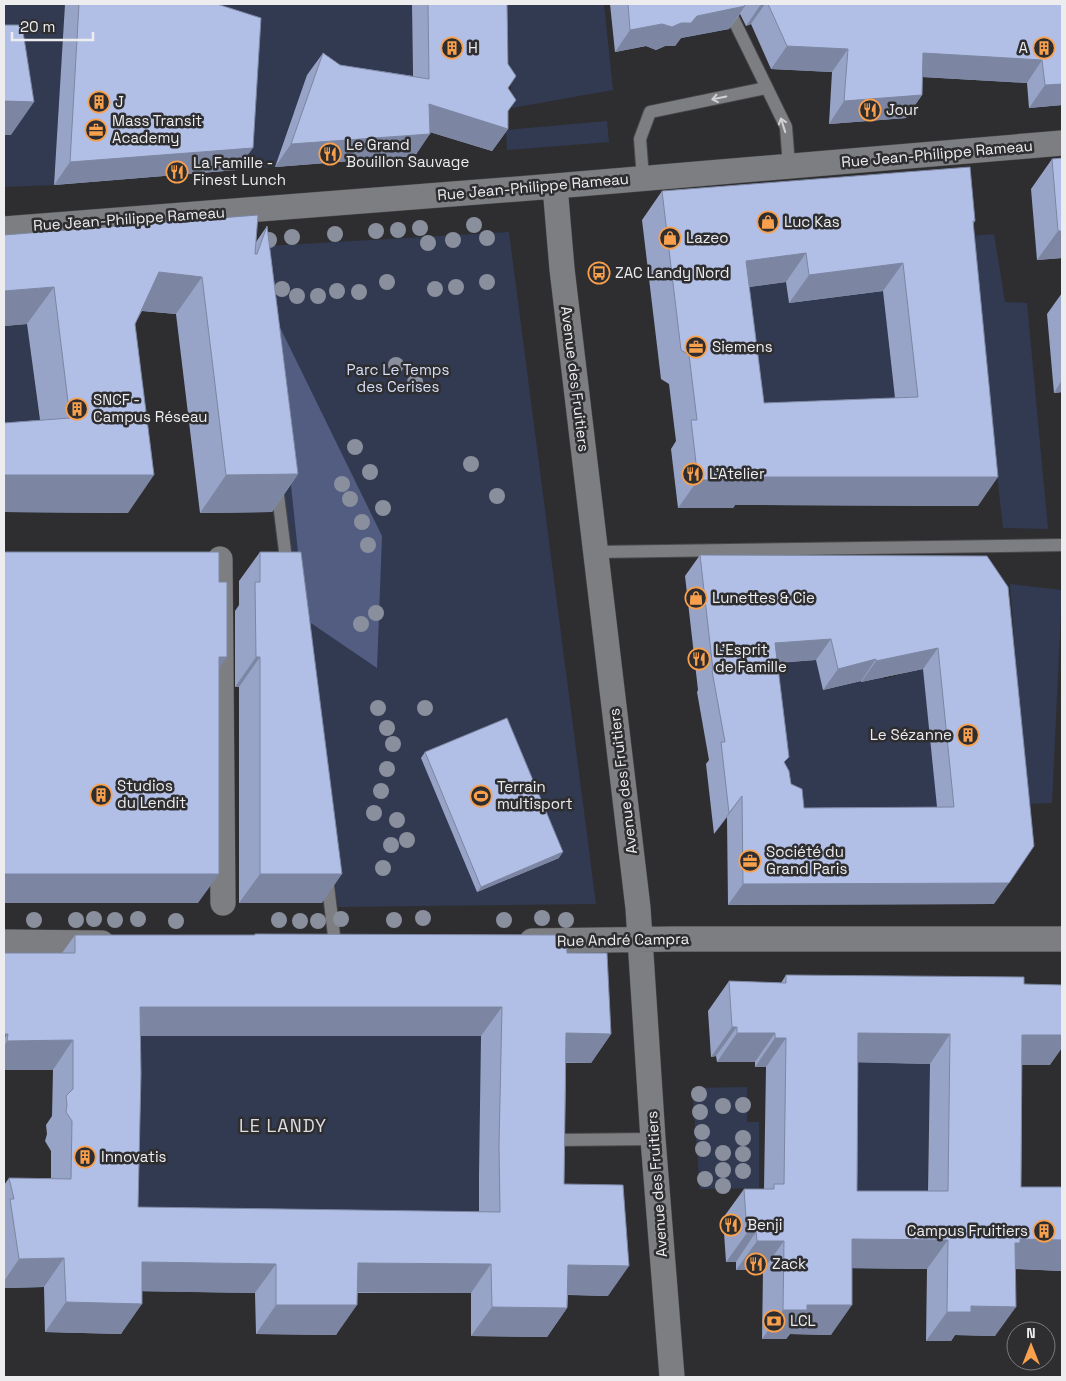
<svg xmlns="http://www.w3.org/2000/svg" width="1066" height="1381" font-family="'Space Grotesk',sans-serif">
<rect width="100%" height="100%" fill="#2e2e31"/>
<path fill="#323a51" d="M4,4H65L54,185L4,187Z
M146,4H412L413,127L294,111L275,167L237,170L242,91Z
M506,4H604L613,90L512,108Z
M607,121L609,142L507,150L506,130Z
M509,232L596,904L338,907L250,247Z
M994,234L1005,302L1027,303L1048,529L1003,528L970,236Z
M881,270L893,383L900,399L744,431L726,290L786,282L789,303Z
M27,324L44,455L4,459V326Z
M1010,584L1062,590L1052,803L1027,804Z
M922,654L940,829H789L760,664L835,659L824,690L861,681V682L883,677L884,679L905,673L904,656Z
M119,1036H481L480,1241L117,1237Z
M838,1062L930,1064L927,1221L836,1220Z
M747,1087V1122H759V1188L700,1189L692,1088Z"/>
<path fill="#525d81" d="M273,313L382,536L377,668L305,619Z"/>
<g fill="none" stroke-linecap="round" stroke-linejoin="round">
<g stroke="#4a4a4c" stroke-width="14">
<path id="lane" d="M726,4L786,127L789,166
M643,178L640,139L650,112L766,88
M277,487L287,567
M596,552L1062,545
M327,877L335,944
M556,1140L653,1139"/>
</g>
<g stroke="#4a4a4c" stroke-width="26">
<path id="street" d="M555,186L562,269L638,908L653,1139L672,1377
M4,229L555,186L1062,143
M220,559L223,903
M532,941L674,939H1062
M4,942L102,943"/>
</g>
<use href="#lane" stroke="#7d7e81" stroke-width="12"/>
<use href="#street" stroke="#7d7e81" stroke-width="25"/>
</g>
<g fill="#8a8f9e">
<circle cx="474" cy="225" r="8"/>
<circle cx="420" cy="228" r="8"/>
<circle cx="398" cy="230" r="8"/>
<circle cx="376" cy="231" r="8"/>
<circle cx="335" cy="234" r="8"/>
<circle cx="292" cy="237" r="8"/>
<circle cx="487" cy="238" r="8"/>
<circle cx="269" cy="240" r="8"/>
<circle cx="453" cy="240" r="8"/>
<circle cx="428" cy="243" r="8"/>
<circle cx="387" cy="282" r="8"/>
<circle cx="487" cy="282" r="8"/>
<circle cx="456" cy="287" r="8"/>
<circle cx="282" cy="289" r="8"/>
<circle cx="435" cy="289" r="8"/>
<circle cx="337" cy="291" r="8"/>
<circle cx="359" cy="292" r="8"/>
<circle cx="297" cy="296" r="8"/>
<circle cx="318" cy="296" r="8"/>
<circle cx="396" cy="365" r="8"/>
<circle cx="415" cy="382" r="8"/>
<circle cx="355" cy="447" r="8"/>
<circle cx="471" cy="464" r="8"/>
<circle cx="370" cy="472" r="8"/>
<circle cx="342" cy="484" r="8"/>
<circle cx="497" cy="496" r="8"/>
<circle cx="350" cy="499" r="8"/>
<circle cx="383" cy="508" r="8"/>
<circle cx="362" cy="522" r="8"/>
<circle cx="368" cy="545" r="8"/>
<circle cx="376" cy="613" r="8"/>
<circle cx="361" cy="624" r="8"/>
<circle cx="378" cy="708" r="8"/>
<circle cx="425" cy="708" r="8"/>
<circle cx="387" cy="728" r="8"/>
<circle cx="393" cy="744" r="8"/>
<circle cx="387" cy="769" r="8"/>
<circle cx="381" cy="791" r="8"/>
<circle cx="374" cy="813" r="8"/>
<circle cx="397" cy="820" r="8"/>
<circle cx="407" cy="840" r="8"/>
<circle cx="391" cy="845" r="8"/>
<circle cx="383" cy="868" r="8"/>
<circle cx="423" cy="918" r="8"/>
<circle cx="542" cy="918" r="8"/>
<circle cx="94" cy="919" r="8"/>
<circle cx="138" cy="919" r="8"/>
<circle cx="341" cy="919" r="8"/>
<circle cx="34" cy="920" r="8"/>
<circle cx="76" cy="920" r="8"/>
<circle cx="115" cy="920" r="8"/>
<circle cx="279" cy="920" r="8"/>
<circle cx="394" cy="920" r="8"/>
<circle cx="504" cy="920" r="8"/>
<circle cx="566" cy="920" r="8"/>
<circle cx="176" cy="921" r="8"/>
<circle cx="300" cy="921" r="8"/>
<circle cx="318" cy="921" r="8"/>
<circle cx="699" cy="1094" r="8"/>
<circle cx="743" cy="1105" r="8"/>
<circle cx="723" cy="1106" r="8"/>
<circle cx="700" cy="1112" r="8"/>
<circle cx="702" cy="1132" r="8"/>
<circle cx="743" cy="1138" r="8"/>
<circle cx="703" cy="1149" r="8"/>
<circle cx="723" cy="1153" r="8"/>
<circle cx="743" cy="1154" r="8"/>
<circle cx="723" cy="1170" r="8"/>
<circle cx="743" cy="1171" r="8"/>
<circle cx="705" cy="1179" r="8"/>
<circle cx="723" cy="1186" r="8"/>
</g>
<path fill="#98a4c7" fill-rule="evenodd" d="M65,4H217L237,170L54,185Z
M412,4H507L508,129L492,151L430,132L415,156L275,167L307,75L323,53L340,65L413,76Z
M610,4H1062V105L1029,108L1027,83L922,77V95L906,118L829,124L832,72L771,69L751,24L746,26L740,14L729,29L681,38L675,46H665L656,50L646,46L615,52Z
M1062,158V258L1037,260L1031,189L1052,159Z
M662,191L975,221L973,224L978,506L735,505L733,508H678L671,449L676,441L669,384L661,379L642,220ZM786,282L789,303L883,291L895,398L764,403L749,287Z
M267,226L298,474L272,512L200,513L176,314L142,311L135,324L128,513L4,512V423L40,420L27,324L4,326V235L256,242Z
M1062,293V392L1054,393L1047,314Z
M260,552L322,903H239V687H235V611L239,605V581Z
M700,555L987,556L994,904L728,905L727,817L714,834L706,764L709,760L697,692L698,690L685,576ZM816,660L823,690L861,681V682L923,669L937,807L804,808L791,784L784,763L777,663Z
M425,752L559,858L477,892L421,758Z
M255,934L567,953L611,1034L591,1063H566L564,1184L608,1296L568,1295L567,1308L547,1337L471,1336V1293H357L336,1335L256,1334L255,1293L142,1291L121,1334L45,1332L44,1287L4,1288V1185L9,1178H51V1151L45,1141L47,1134L46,1125L52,1116L53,1070H4V953H62L75,935H254ZM140,1036H481L479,1175V1212L138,1207Z
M786,975L1024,984L1050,1065H1022L1021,1187H1062V1271L1015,1269L995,1336L955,1335L951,1341H926L927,1269L852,1268L831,1335L790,1334L786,1339H762L763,1270H736V1262H726L723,1218L744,1189H764L766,1067H755V1062H717L716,1056L711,1057L708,1011L729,981L781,983ZM858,1062L930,1064L928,1191H857Z"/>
<path fill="#7c86a2" d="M761,4H765L751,24L746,26Z
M745,6L729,29L681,38L675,46H665L656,50L646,46L615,52L630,30Z
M787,46L848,49L832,72L771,69Z
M923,53L1042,60L1027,83L907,76Z
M1062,84V105L1029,108L1045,85Z
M922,95L906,118L829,124L844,101Z
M4,101L34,102L11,135H4Z
M429,104L508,129L492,151L413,127Z
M430,134L415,156L275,167L291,144Z
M253,148L237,170L54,185L70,162Z
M1058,231H1062V258L1037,260Z
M806,253L786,282L726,290L746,261Z
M903,263L883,291L789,303L809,275Z
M159,272L202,277L176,314L133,310Z
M54,287L27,324L4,326V291Z
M1062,380V392L1054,393Z
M298,474L272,512L200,513L226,475Z
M4,475H154L128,513L4,512Z
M753,477H998L978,506L735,505L733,508H678L698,480Z
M831,639L816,660L760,664L775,643Z
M938,648L923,669L861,682L876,661Z
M219,657H227L207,687Z
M256,657H260L239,687H235Z
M876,659L861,681L823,690L838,669Z
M742,796L727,817L714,834L729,813Z
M563,852L559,858L477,892L481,887Z
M4,874H219L198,903H4Z
M260,874H342L322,903H239Z
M1009,883L994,904L728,905L743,884Z
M140,1007H502L481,1036H119Z
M732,1027H737L716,1056L711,1057Z
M566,1033L611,1034L591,1063L545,1062Z
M737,1033H775L755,1062H717Z
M858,1033L950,1034L930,1064L838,1062Z
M4,1034H8L4,1040Z
M1022,1035H1062V1048L1050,1065H1001Z
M775,1038H786L766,1067H755Z
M73,1040L53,1070H4V1046L7,1041Z
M756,1232L736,1262H726L747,1233Z
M852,1239L948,1240L927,1269L832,1268Z
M1020,1239L1062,1240V1271L1002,1268L1015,1243Z
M757,1241H784L763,1270H736Z
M64,1258L44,1287L4,1288V1281L19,1259Z
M142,1262L276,1264L255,1293L122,1291Z
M358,1263L491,1264L471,1293L337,1292Z
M568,1265L629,1266L608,1296L547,1294Z
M66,1302L142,1304L121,1334L45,1332Z
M276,1305H357L336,1335L256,1334Z
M807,1305H852L831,1335L790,1334L786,1339H762L783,1310Z
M971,1306L1016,1307L995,1336L955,1335L951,1341H926L947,1312Z
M492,1307L567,1308L547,1337L471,1336Z"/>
<path fill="#b1bfe7" stroke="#7c86a2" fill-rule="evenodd" d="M79,4H217L261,18L253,148L70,162Z
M428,4H507L508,64L516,76L508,88L516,100L508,111V129L429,104L430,134L291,144L323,53L340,65L429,79Z
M628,4H744L745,6L697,16L691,23H681L672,27L662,24L630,30Z
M768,4H1062V84L1045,85L1042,60L923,53L922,95L844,101L848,49L787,46Z
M4,25H22L34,102L4,101Z
M1062,158V231H1058L1052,159Z
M970,167L975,221H973L998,477H753V480H698L691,420H697L689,355L681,350L662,191ZM806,253L809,275L903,263L918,397L764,403L746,261Z
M258,215L255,254H257L267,226L298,474L226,475L202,277L159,272L135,324L154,475H4V423L70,418L54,287L4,291V235Z
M4,552H219V582H227V657H219V874H4Z
M260,552H301L342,874H260V657H256L255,582H260Z
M700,555L987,556L1008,587L1034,846L1009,883L743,884L742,796L729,813L721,742H725L712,671L713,670ZM831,639L838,669L876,659V661L938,648L954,807L804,808L802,789L791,784L789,771L784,762L789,757L775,643Z
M507,718L563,852L481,887L425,752Z
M255,934L566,935L567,953H607L611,1034L566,1033L564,1184L623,1185L629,1266L568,1265L567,1308L492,1307L491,1264L358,1263L357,1305H276V1264L142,1262V1304L66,1302L64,1258L19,1259L10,1199H14L9,1178L71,1179L72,1121L66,1112L67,1105L66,1096L73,1089V1040L7,1041L8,1034H4V953H75V935H255ZM140,1007H502L499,1145L500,1212L138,1207L141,1074Z
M786,975L1024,977V984L1062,985V1035H1022L1021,1187H1062V1240L1020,1239V1243H1015L1016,1307L971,1306V1312H947L948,1240L852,1239V1305H807V1310H783L784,1241H757L756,1232L747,1233L744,1189H774V1184H784L786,1038H775V1033H737V1027H732L729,981L786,983ZM858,1033L950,1034L948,1191H857Z"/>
<defs><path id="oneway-shaft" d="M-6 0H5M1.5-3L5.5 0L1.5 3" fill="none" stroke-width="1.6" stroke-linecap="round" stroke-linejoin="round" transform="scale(1.25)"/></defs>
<g stroke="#d1d1d4">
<use href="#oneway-shaft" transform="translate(719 98) rotate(168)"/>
<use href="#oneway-shaft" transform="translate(783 125) rotate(-108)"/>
</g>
<defs>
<g id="building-ring" transform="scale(1.125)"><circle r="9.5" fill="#2e2e31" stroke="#f9a04d" stroke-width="1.5"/><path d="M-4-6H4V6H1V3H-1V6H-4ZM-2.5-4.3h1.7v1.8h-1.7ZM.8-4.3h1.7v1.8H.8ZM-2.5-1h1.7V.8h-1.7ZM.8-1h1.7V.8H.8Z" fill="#f9a04d"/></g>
<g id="restaurant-ring" transform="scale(1.125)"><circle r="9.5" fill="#2e2e31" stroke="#f9a04d" stroke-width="1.5"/><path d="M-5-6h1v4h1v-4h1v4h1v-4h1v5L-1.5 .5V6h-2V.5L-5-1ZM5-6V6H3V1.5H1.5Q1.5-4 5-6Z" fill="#f9a04d"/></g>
<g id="office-ring" transform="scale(1.125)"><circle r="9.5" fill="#2e2e31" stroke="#f9a04d" stroke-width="1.5"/><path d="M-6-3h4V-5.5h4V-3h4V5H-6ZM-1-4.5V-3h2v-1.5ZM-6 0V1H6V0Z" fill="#f9a04d"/></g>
<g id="shop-ring" transform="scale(1.125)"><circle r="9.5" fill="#2e2e31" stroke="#f9a04d" stroke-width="1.5"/><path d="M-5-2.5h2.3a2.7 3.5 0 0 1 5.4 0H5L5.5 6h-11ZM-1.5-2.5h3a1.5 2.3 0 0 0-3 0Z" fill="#f9a04d"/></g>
<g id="bus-ring" transform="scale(1.125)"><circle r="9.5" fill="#2e2e31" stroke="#f9a04d" stroke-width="1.5"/><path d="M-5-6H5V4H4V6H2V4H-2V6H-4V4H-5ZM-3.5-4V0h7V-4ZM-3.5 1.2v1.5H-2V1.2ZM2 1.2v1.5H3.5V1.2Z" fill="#f9a04d"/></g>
<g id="stadium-ring" transform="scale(1.125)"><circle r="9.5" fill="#2e2e31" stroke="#f9a04d" stroke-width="1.5"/><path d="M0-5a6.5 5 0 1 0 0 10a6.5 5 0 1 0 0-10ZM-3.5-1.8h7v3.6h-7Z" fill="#f9a04d"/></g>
<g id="bank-ring" transform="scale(1.125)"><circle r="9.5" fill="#2e2e31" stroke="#f9a04d" stroke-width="1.5"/><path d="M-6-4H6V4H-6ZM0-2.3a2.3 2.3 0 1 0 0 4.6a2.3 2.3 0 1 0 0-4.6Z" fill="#f9a04d"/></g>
</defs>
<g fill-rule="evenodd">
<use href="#building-ring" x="452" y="48"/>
<use href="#building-ring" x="1044" y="48"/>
<use href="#building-ring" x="99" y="102"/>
<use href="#restaurant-ring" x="870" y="110"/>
<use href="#office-ring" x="96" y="130"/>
<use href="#restaurant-ring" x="330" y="154"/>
<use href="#restaurant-ring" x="177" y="172"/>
<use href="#shop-ring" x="768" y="222"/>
<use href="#shop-ring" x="670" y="238"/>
<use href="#bus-ring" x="599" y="273"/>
<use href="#office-ring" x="696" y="347"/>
<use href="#building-ring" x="77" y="409"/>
<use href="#restaurant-ring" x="693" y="474"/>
<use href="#shop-ring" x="696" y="598"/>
<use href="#restaurant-ring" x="699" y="659"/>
<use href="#building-ring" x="968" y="735"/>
<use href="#building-ring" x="101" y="795"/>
<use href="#stadium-ring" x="481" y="796"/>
<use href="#office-ring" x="750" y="861"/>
<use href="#building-ring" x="85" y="1157"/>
<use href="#restaurant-ring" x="731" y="1225"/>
<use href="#building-ring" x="1044" y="1231"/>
<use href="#restaurant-ring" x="756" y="1264"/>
<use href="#bank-ring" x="774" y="1321"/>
</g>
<g text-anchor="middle" stroke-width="5" stroke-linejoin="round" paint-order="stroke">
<g font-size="15" fill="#ededef" stroke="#2e2e31" text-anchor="start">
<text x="468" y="53">H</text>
<text x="1028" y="53" text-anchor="end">A</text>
<text x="115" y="107">J</text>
<text x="886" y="115">Jour</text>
<text x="112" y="126">Mass Transit<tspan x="112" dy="17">Academy</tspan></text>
<text x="346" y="150">Le Grand<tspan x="346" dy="17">Bouillon Sauvage</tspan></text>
<text x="193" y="168">La Famille -<tspan x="193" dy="17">Finest Lunch</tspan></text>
<text x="784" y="227">Luc Kas</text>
<text x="686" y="243">Lazeo</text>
<text x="615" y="278">ZAC Landy Nord</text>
<text x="712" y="352">Siemens</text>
<text x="93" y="405">SNCF -<tspan x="93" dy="17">Campus Réseau</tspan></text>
<text x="709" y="479">L'Atelier</text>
<text x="712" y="603">Lunettes &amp; Cie</text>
<text x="715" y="655">L'Esprit<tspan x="715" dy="17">de Famille</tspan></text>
<text x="952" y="740" text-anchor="end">Le Sézanne</text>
<text x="117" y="791">Studios<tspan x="117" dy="17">du Lendit</tspan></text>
<text x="497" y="792">Terrain<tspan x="497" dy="17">multisport</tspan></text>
<text x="766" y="857">Société du<tspan x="766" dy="17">Grand Paris</tspan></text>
<text x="101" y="1162">Innovatis</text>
<text x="747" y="1230">Benji</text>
<text x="1028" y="1236" text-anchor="end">Campus Fruitiers</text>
<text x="772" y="1269">Zack</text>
<text x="790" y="1326">LCL</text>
</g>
<g font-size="15" fill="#ededef" stroke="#2e2e31">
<text transform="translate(937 154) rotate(-5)" y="5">Rue Jean-Philippe Rameau</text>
<text transform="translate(533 187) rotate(-5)" y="5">Rue Jean-Philippe Rameau</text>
<text transform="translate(129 219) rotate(-4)" y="5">Rue Jean-Philippe Rameau</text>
<text transform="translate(575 379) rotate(83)" y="5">Avenue des Fruitiers</text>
<text transform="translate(623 781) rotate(-97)" y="5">Avenue des Fruitiers</text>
<text transform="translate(623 940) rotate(-1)" y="5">Rue André Campra</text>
<text transform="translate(657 1184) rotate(-94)" y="5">Avenue des Fruitiers</text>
</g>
<g font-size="15" fill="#d6dff8" stroke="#2e2e31">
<text x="398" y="375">Parc Le Temps<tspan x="398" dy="17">des Cerises</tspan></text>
</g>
<g font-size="18" letter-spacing="1" fill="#dddee1" stroke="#2e2e31">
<text x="283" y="1132">LE LANDY</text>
</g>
</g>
<rect width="1066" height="1381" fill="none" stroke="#ededef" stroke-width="10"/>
<g transform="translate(1031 1346)"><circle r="24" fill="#2e2e31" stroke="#7a7a7d"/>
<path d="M0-4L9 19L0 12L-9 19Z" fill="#f9a04d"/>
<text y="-8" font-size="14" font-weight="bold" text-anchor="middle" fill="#ededef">N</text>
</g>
<path d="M12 32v8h81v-8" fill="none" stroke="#ededef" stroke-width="2.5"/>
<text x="20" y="32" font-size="15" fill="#ededef" stroke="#2e2e31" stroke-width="4" paint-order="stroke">20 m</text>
</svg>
